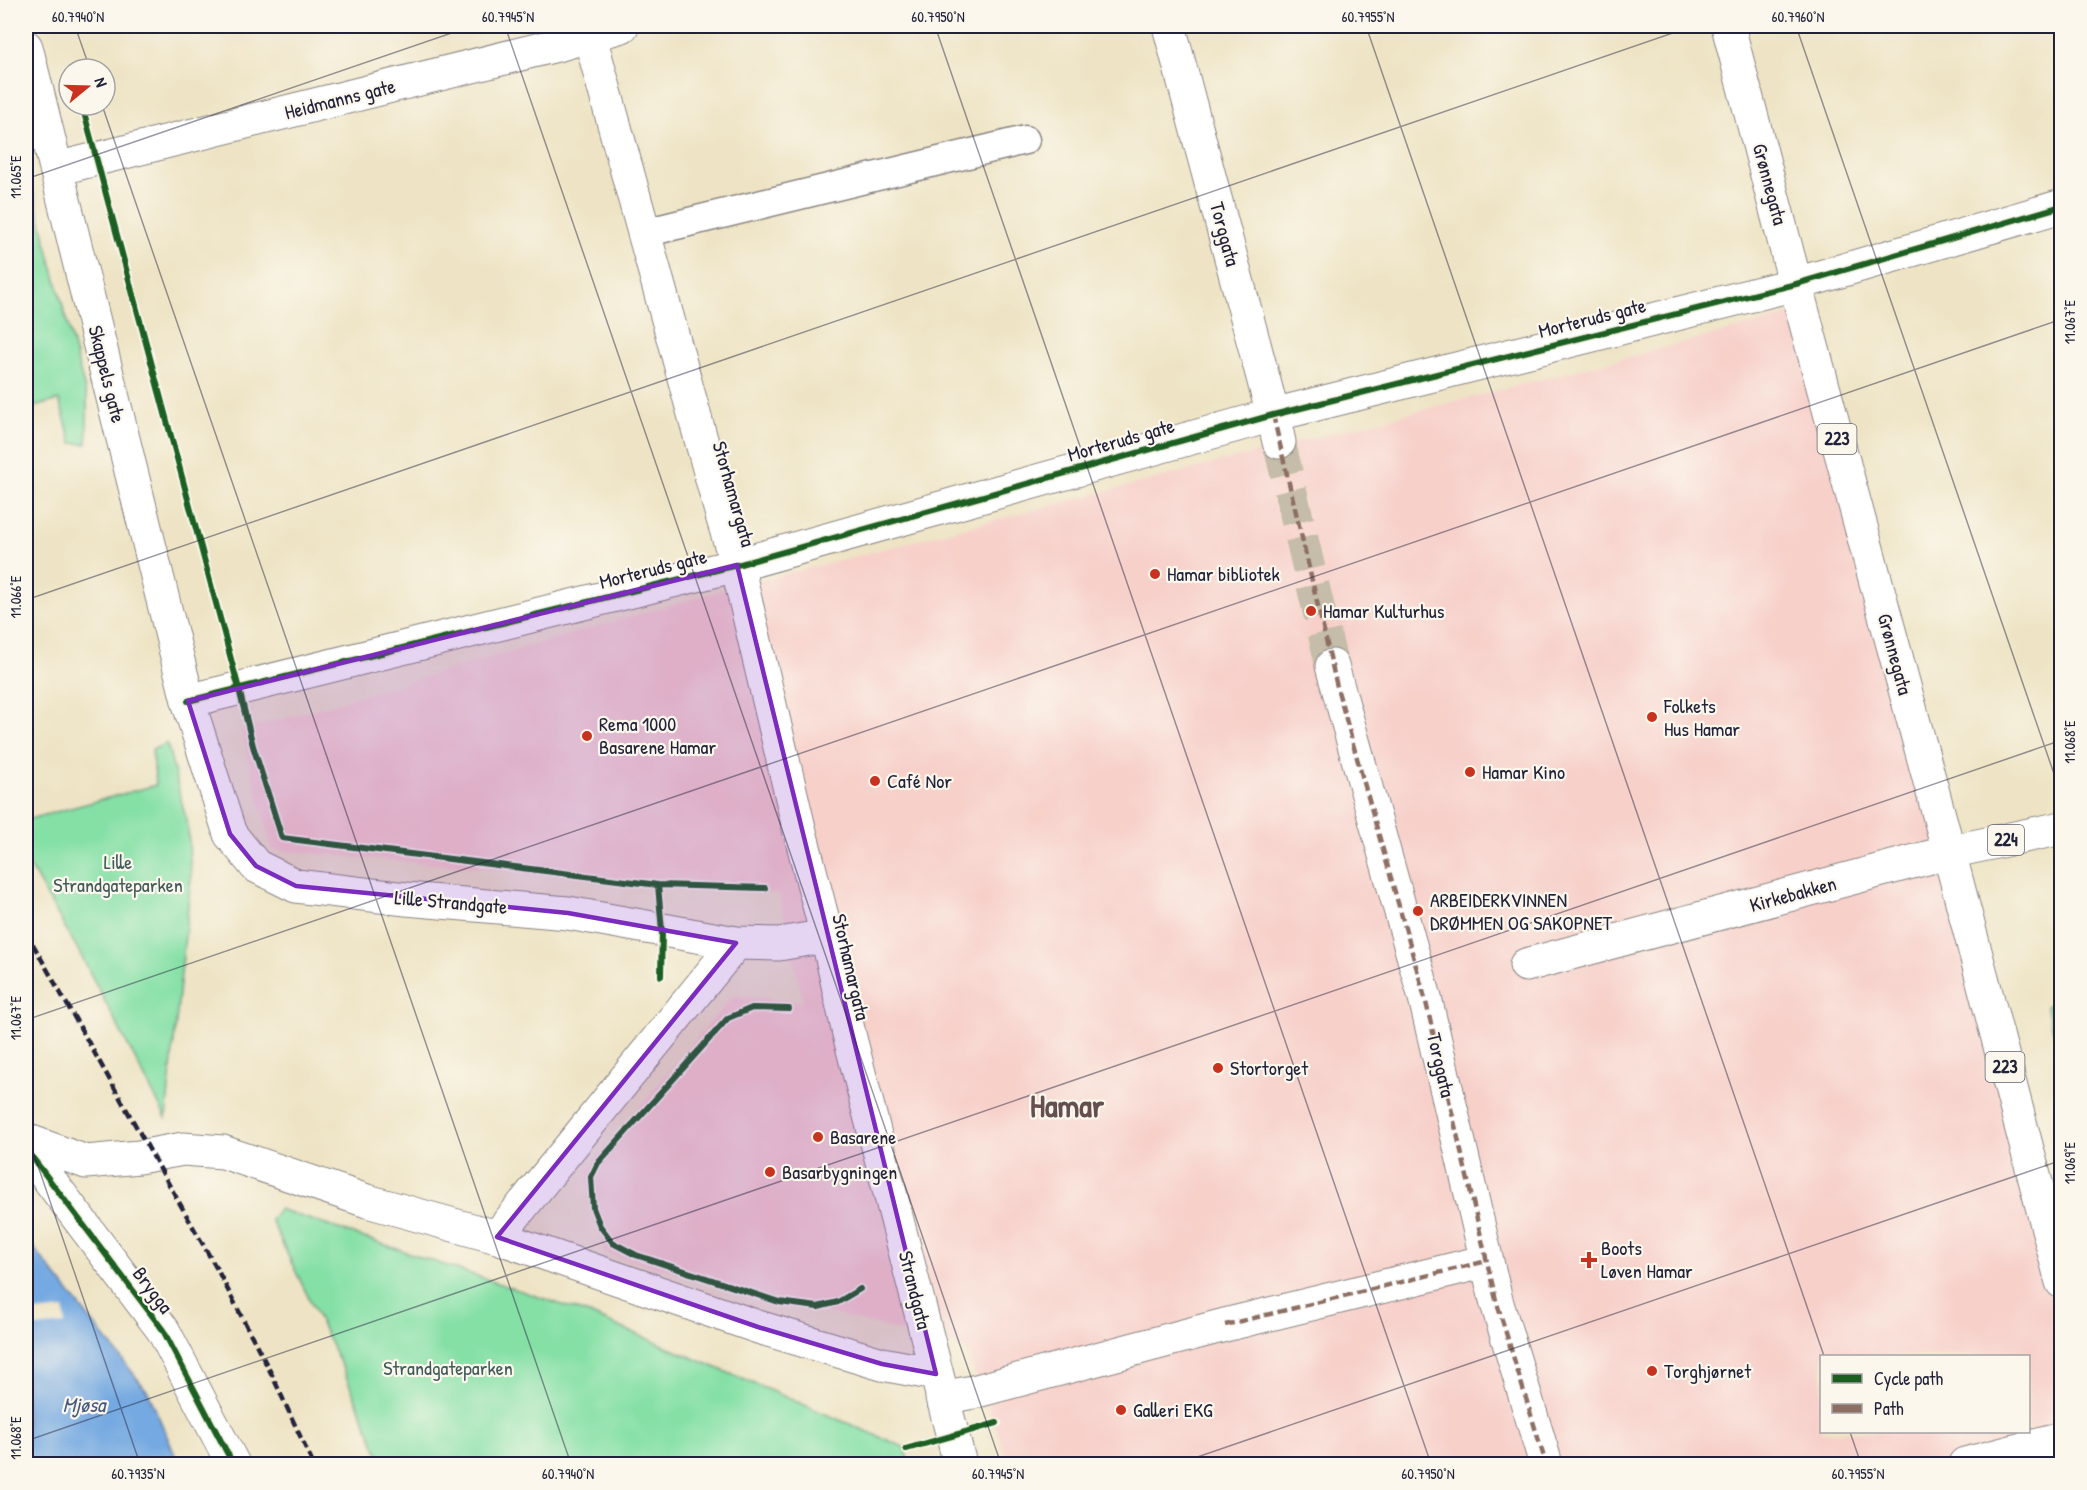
<svg xmlns="http://www.w3.org/2000/svg" width="2087" height="1490" font-family="'Patrick Hand',sans-serif">
<rect width="100%" height="100%" fill="#fbf7ec"/>
<filter id="ink" filterUnits="userSpaceOnUse"><feTurbulence type="fractalNoise" baseFrequency=".0167" numOctaves="2"/><feDisplacementMap in="SourceGraphic" scale="12" xChannelSelector="R" yChannelSelector="G"/><feConvolveMatrix kernelMatrix="1 2 1 2 8 2 1 2 1" color-interpolation-filters="sRGB"/></filter>
<filter id="wash" filterUnits="userSpaceOnUse"><feTurbulence type="fractalNoise" baseFrequency=".008" numOctaves="4" result="noise"/><feDisplacementMap in="SourceGraphic" scale="24" xChannelSelector="R" yChannelSelector="G"/><feGaussianBlur stdDeviation="1.35" result="paint"/><feColorMatrix in="noise" values="0 0 0 0 0 0 0 0 0 0 0 0 0 0 0 0 0 1.4 0 .05"/><feComposite in="paint" operator="in"/></filter>
<g filter="url(#wash)">
<rect width="100%" height="100%" fill="#eee4c5"/>
<path fill="#f7d0ca" fill-rule="evenodd" d="M1813,309L2061,1275V1464H1008L996,1427L965,1349L604,1253L586,1172L733,995L803,1002L779,894L272,850L241,731L708,594ZM1822,1356H2028V1432H1822Z"/>
<path fill="#85e0a6" stroke="#548170" stroke-width="1.5" d="M26,165L87,398V444L72,443L59,400L26,409Z
M167,743L188,827L191,878L166,1118L76,946L26,860V820L156,785L152,750Z
M2061,976L2062,1054H2060L2046,1006L2059,1001L2053,978Z
M279,1209L589,1314L904,1447L909,1464H383L343,1369L271,1220Z"/>
<path fill="#74a9e1" stroke="#4b668e" stroke-width="1.5" d="M26,1238L148,1392L179,1464H26Z"/>
<path fill="#eee4c5" d="M64,1309L65,1324L26,1328V1313Z"/>
</g>
<g filter="url(#ink)">
<g fill="none" stroke-linecap="round" stroke-linejoin="round">
<path stroke="#c5bda9" stroke-width="33" stroke-dasharray="33 16" stroke-linecap="butt" d="M1279,442L1332,666"/>
<g stroke="#888380" stroke-width="31">
<path id="lane" d="M644,233L1025,140"/>
</g>
<g stroke="#888380" stroke-width="35">
<path id="street" d="M1169,26L1273,415L1279,442
M26,47L188,701L230,834L256,866L296,886L406,899L568,913L736,943L779,944L827,936
M56,169L561,44L622,26
M1332,666L1425,998L1496,1300L1546,1464
M188,701L737,565L1273,415L1796,284L2062,206
M1526,965L1949,852
M942,1398L973,1392L1225,1325L1487,1261
M1965,1464L2062,1439"/>
</g>
<g stroke="#888380" stroke-width="35">
<path id="secondary" d="M587,26L723,519L737,565L799,828L827,936L849,1034L960,1464
M26,1140L86,1162L139,1157L183,1149L223,1152L367,1201L497,1237L758,1327L882,1364L936,1374
M26,1149L163,1330L233,1464
M497,1237L736,943"/>
</g>
<g stroke="#888380" stroke-width="35">
<path id="primary" d="M1728,26L1802,309L1949,852L2062,1282
M1949,852L2062,828"/>
</g>
<use href="#lane" stroke="#fff" stroke-width="28"/>
<use href="#street" stroke="#fff" stroke-width="33"/>
<use href="#secondary" stroke="#fff" stroke-width="33"/>
<use href="#primary" stroke="#fff" stroke-width="33"/>
<path stroke="#22223b" stroke-width="4.5" stroke-dasharray="9 4.5" stroke-linecap="butt" d="M26,932L218,1271L272,1375L313,1464"/>
<path stroke="#8d6e63" stroke-width="4.5" stroke-dasharray="9 4.5" stroke-linecap="butt" d="M1273,415L1338,691L1425,998L1496,1300L1546,1464
M1225,1325L1487,1261"/>
<g stroke="#fbf7ec" stroke-width="10">
<path id="cycleway" d="M82,105L239,689L253,746L282,838L658,885L765,888
M188,701L737,565L1273,415L1796,284L2062,206
M658,885L662,931L661,976
M789,1009L752,1008L728,1018L598,1163L591,1177L593,1208L600,1226L613,1243L636,1255L779,1302L818,1307L838,1302L860,1289
M26,1149L163,1330L233,1464
M906,1449L997,1423"/>
</g>
<use href="#cycleway" stroke="#1b5e20" stroke-width="6"/>
</g>
</g>
<path fill="#7b2cbf" fill-opacity="0.2" stroke="#7b2cbf" stroke-width="4.5" stroke-linejoin="round" d="M737,565L936,1374L882,1364L758,1327L497,1237L736,943L568,913L296,886L256,866L230,834L188,701Z"/>
<path fill="none" stroke="#22223b" stroke-width="1.5" stroke-opacity="0.45" d="M75,26L90,69M505,26L1001,1464M935,26L1431,1464M1366,26L1824,1356M1796,26L2062,797M102,105L571,1464M26,179L472,26M26,600L1693,26M26,1020L2062,319M26,1131L140,1464M1850,1432L1861,1464M26,1441L2062,740M1177,1464L2062,1160"/>
<g fill="#c8321e" stroke="#fbf7ec" stroke-width="2">
<circle cx="1155" cy="574" r="6"/>
<circle cx="1311" cy="611" r="6"/>
<circle cx="1652" cy="717" r="6"/>
<circle cx="587" cy="736" r="6"/>
<circle cx="1470" cy="772" r="6"/>
<circle cx="875" cy="781" r="6"/>
<circle cx="1418" cy="911" r="6"/>
<circle cx="1218" cy="1068" r="6"/>
<circle cx="818" cy="1137" r="6"/>
<circle cx="770" cy="1172" r="6"/>
<path d="M1586 1251h6v6h6v6h-6v6h-6v-6h-6v-6h6z"/>
<circle cx="1652" cy="1371" r="6"/>
<circle cx="1121" cy="1410" r="6"/>
</g>
<g text-anchor="middle" stroke-width="4.5" stroke-linejoin="round" paint-order="stroke">
<g fill="#fbf7ec" stroke="#636270" stroke-width="1.5">
<rect x="1817.5" y="424" width="39" height="30" rx="4.5"/>
<rect x="1988" y="825" width="36" height="30" rx="4.5"/>
<rect x="1985.5" y="1052" width="39" height="30" rx="4.5"/>
</g>
<g font-size="18" font-weight="bold" fill="#22223b">
<text x="1837" y="445">223</text>
<text x="2006" y="846">224</text>
<text x="2005" y="1073">223</text>
</g>
<g font-size="20" fill="#22223b" stroke="#fbf7ec">
<text transform="translate(340 99) rotate(-14)" y="7">Heidmanns gate</text>
<text transform="translate(1770 184) rotate(75)" y="7">Grønnegata</text>
<text transform="translate(1225 234) rotate(75)" y="7">Torggata</text>
<text transform="translate(1592 318) rotate(-14)" y="7">Morteruds gate</text>
<text transform="translate(107 374) rotate(76)" y="7">Skappels gate</text>
<text transform="translate(1121 440) rotate(-16)" y="7">Morteruds gate</text>
<text transform="translate(734 494) rotate(74)" y="7">Storhamargata</text>
<text transform="translate(653 569) rotate(-14)" y="7">Morteruds gate</text>
<text transform="translate(1895 654) rotate(75)" y="7">Grønnegata</text>
<text transform="translate(1793 894) rotate(-15)" y="7">Kirkebakken</text>
<text transform="translate(451 902) rotate(5)" y="7">Lille Strandgate</text>
<text transform="translate(851 967) rotate(77)" y="7">Storhamargata</text>
<text transform="translate(1441 1065) rotate(77)" y="7">Torggata</text>
<text transform="translate(153 1290) rotate(53)" y="7">Brygga</text>
<text transform="translate(915 1290) rotate(76)" y="7">Strandgata</text>
</g>
<g font-size="20" fill="#22223b" stroke="#fbf7ec" text-anchor="start">
<text x="1167" y="581">Hamar bibliotek</text>
<text x="1323" y="618">Hamar Kulturhus</text>
<text x="1664" y="713">Folkets<tspan x="1664" dy="23">Hus Hamar</tspan></text>
<text x="599" y="731">Rema 1000<tspan x="599" dy="23">Basarene Hamar</tspan></text>
<text x="1482" y="779">Hamar Kino</text>
<text x="887" y="788">Café Nor</text>
<text x="1430" y="907">ARBEIDERKVINNEN<tspan x="1430" dy="23">DRØMMEN OG SAKOPNET</tspan></text>
<text x="1230" y="1075">Stortorget</text>
<text x="830" y="1144">Basarene</text>
<text x="782" y="1179">Basarbygningen</text>
<text x="1601" y="1255">Boots<tspan x="1601" dy="23">Løven Hamar</tspan></text>
<text x="1664" y="1378">Torghjørnet</text>
<text x="1133" y="1417">Galleri EKG</text>
</g>
<g font-size="20" fill="#405b5b" stroke="#fbf7ec">
<text x="118" y="869">Lille<tspan x="118" dy="23">Strandgateparken</tspan></text>
<text x="448" y="1375">Strandgateparken</text>
</g>
<g font-size="21" font-style="italic" fill="#43587d" stroke="#fbf7ec">
<text x="84" y="1412">Mjøsa</text>
</g>
<g font-size="32" font-weight="bold" fill="#66504f" stroke="#fbf7ec">
<text x="1067" y="1117">Hamar</text>
</g>
</g>
<rect width="2087" height="1490" fill="none" stroke="#fbf7ec" stroke-width="66"/>
<rect x="1820" y="1355" width="210" height="78" fill="#fbf7ec" stroke="#a4a2a5" stroke-width="1.5"/>
<rect x="1832" y="1374" width="30" height="9" fill="#1b5e20" stroke="#a4a2a5" stroke-width="1.5"/>
<text x="1874" y="1385" font-size="18" fill="#22223b">Cycle path</text>
<rect x="1832" y="1404" width="30" height="9" fill="#8d6e63" stroke="#a4a2a5" stroke-width="1.5"/>
<text x="1874" y="1415" font-size="18" fill="#22223b">Path</text>
<g transform="translate(87 87) rotate(71)"><circle r="28" fill="#fbf7ec" stroke="#a4a2a5" stroke-width="1.5"/>
<path d="M0-4.5L10 22L0 15L-10 22Z" fill="#c8321e"/>
<text y="-9" font-size="16" font-weight="bold" text-anchor="middle" fill="#22223b">N</text>
</g>
<rect x="33" y="33" width="2021" height="1424" fill="none" stroke="#22223b" stroke-width="2"/>
<g font-size="15" text-anchor="middle" fill="#22223b">
<text x="78" y="22">60.7940°N</text>
<text x="508" y="22">60.7945°N</text>
<text x="938" y="22">60.7950°N</text>
<text x="1368" y="22">60.7955°N</text>
<text x="1798" y="22">60.7960°N</text>
<text transform="translate(16 177) rotate(-90)" y="5">11.065°E</text>
<text transform="translate(2070 322) rotate(-90)" y="5">11.067°E</text>
<text transform="translate(16 597) rotate(-90)" y="5">11.066°E</text>
<text transform="translate(2070 742) rotate(-90)" y="5">11.068°E</text>
<text transform="translate(16 1018) rotate(-90)" y="5">11.067°E</text>
<text transform="translate(2070 1163) rotate(-90)" y="5">11.069°E</text>
<text transform="translate(16 1438) rotate(-90)" y="5">11.068°E</text>
<text x="138" y="1479">60.7935°N</text>
<text x="568" y="1479">60.7940°N</text>
<text x="998" y="1479">60.7945°N</text>
<text x="1428" y="1479">60.7950°N</text>
<text x="1858" y="1479">60.7955°N</text>
</g>
</svg>
